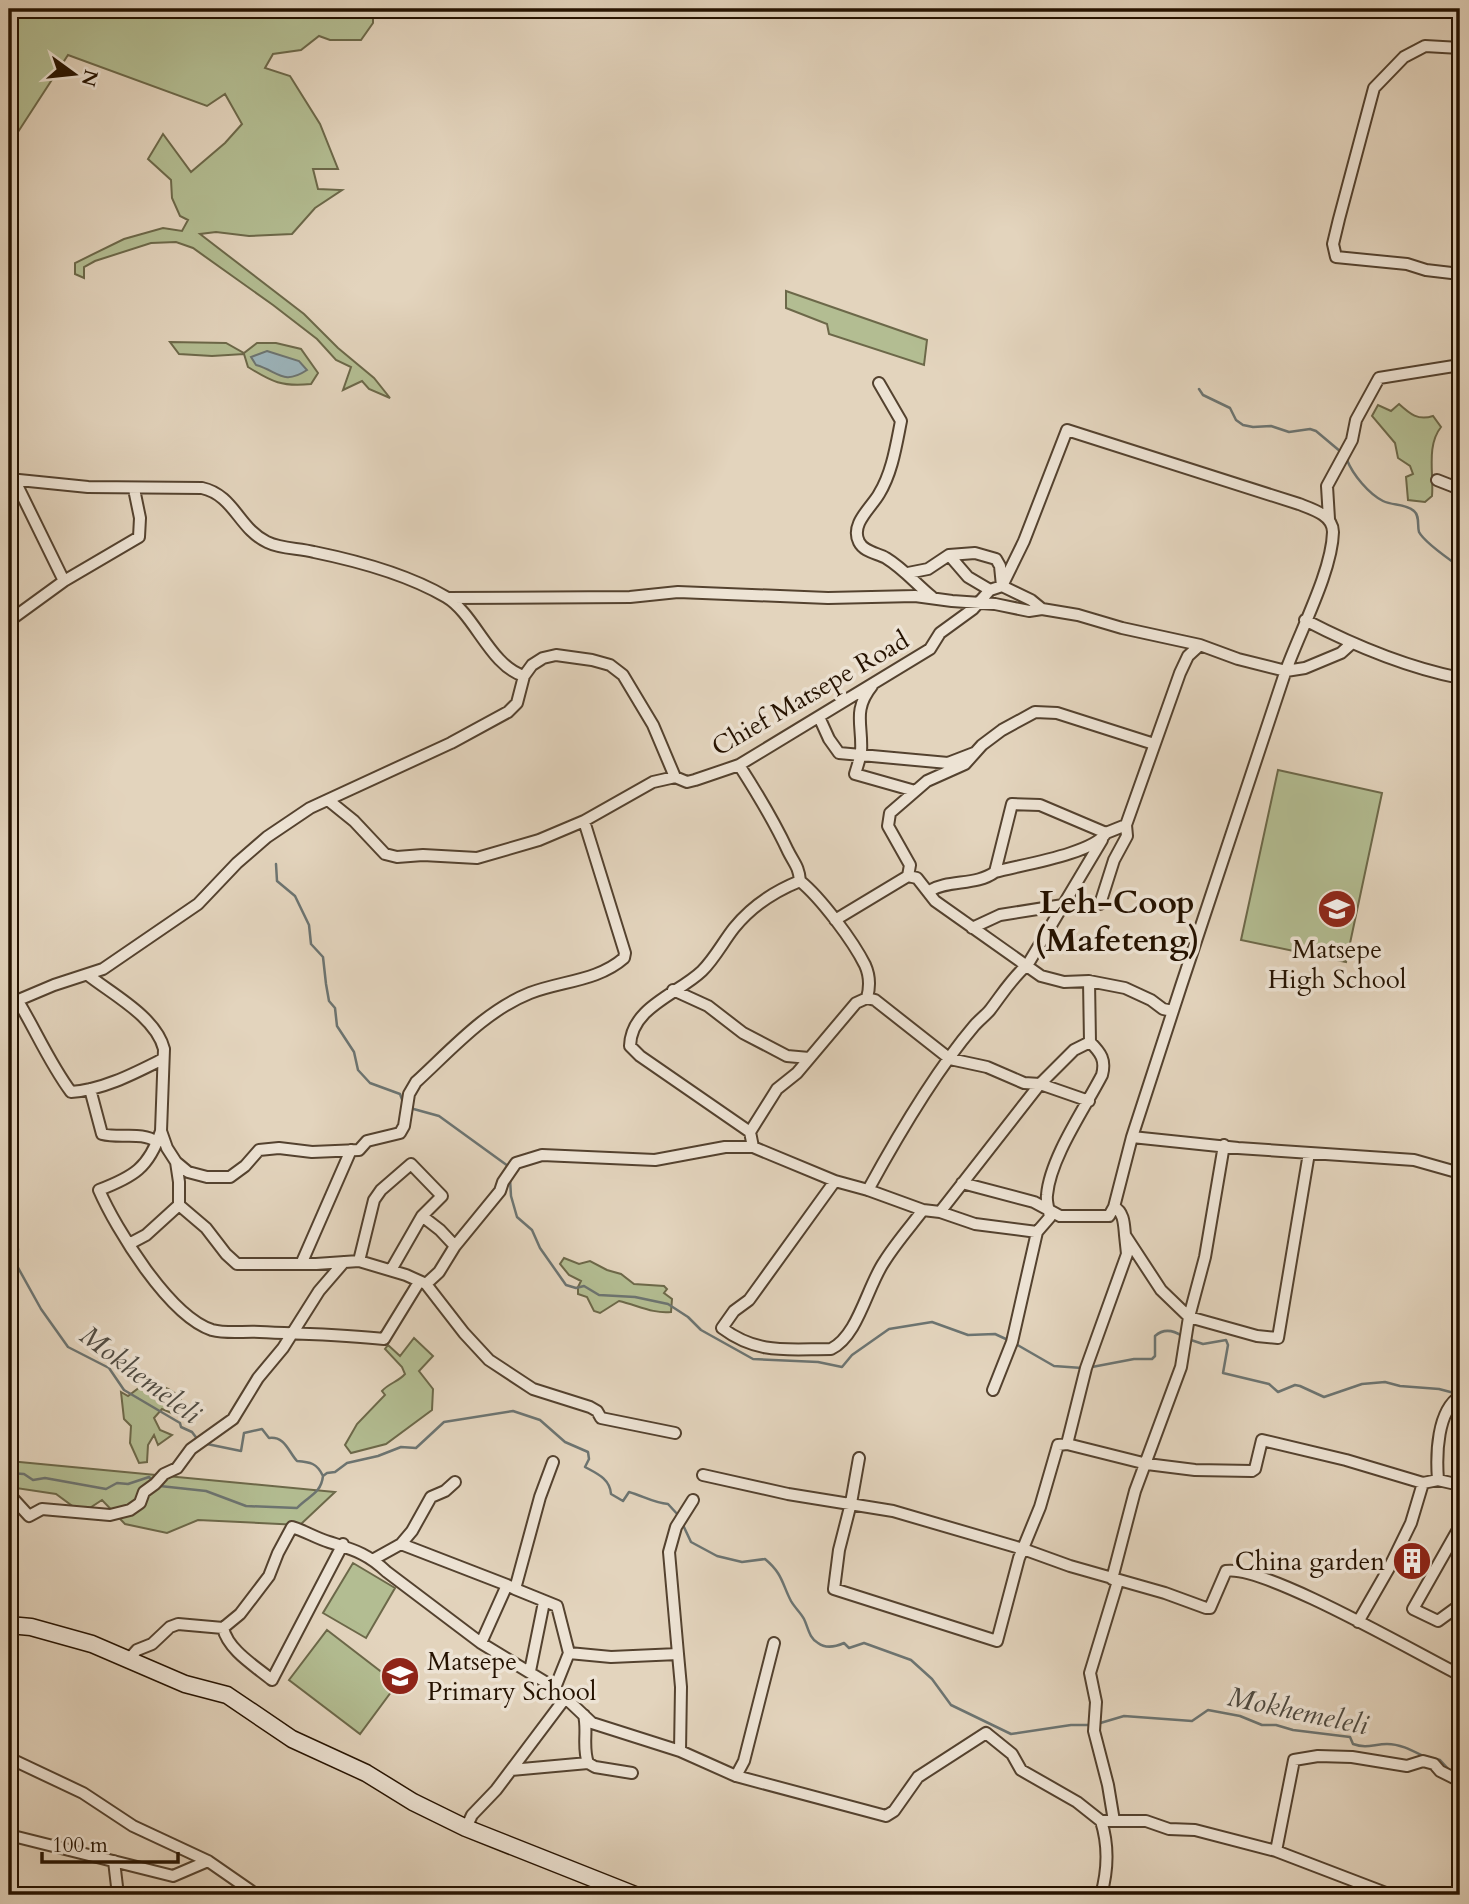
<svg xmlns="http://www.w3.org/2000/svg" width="1469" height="1904" font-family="Cardo,serif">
<rect width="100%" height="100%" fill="#e3d4bd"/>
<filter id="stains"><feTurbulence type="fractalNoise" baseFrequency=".00286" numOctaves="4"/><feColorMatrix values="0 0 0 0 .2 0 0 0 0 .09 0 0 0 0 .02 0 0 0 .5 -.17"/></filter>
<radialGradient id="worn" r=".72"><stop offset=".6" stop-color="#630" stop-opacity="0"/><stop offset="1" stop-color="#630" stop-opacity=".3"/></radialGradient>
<path fill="#b3bd92" stroke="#6c6849" stroke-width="2" d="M9,9H373V23L361,40H330L319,36L301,50L273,54L265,68L290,76L320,124L338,169H313L318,189L342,190L315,208L292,234L249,236L216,232L200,234L304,314L338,348L374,378L390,398L369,389L362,381L343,390L351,367L336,360L317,339L273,305L193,248L176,242L151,243L95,261L84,267V278L75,274V263L124,239L163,228L182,231L188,220L180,216L172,198L171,180L148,159L163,134L191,172L225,143L242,124L225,94L207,106L68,55L18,132L9,127Z
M786,291L927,340L924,365L829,334L827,324L786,308Z
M170,342L226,343L244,353L257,343H276L301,349L318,373L311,384C282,387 272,382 248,367L244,354L212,356L179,354Z
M1399,404C1410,414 1418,421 1433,416L1441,427C1426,446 1434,474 1432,496L1425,502L1408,500L1406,477L1413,474L1410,466L1398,458L1395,443L1372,416L1378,405L1391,411Z
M1278,770L1382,793L1346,962L1241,940Z
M564,1258L579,1264L590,1261L607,1270L621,1274L634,1284L664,1286L667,1289L664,1293L672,1299L671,1312C653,1314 637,1305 619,1301L600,1313L594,1311L587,1297L578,1294V1287L581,1281L569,1275L560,1264Z
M414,1338L433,1356L419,1371L433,1389L432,1410L386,1444L351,1453L345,1445L357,1424L385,1395L382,1391C389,1383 398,1382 405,1374L402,1367L385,1349L388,1345L400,1356Z
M144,1384C165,1383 187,1395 186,1419L162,1409L154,1418L160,1430L172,1435L158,1445L154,1435L148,1445L147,1462L139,1463L130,1443L131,1426L124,1419L121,1392L128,1396Z
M9,1461L335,1492L300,1525L198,1520L167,1533L125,1524L102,1500L82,1513L56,1494L9,1487Z
M353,1563L395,1588L366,1638L323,1613Z
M327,1630L397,1684L360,1734L289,1680Z"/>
<path fill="#9cb5bd" stroke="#6c7471" stroke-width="2" d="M267,351L299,361L307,370C283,386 278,371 256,365L251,357Z"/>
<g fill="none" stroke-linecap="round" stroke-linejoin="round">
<path stroke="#6c7471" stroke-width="2.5" d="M1199,389L1203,395L1230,408L1236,420L1243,425L1253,427L1271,426L1289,432L1310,429L1316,431L1341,452
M1347,460C1353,475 1369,494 1383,501C1393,506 1405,503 1414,511C1420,516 1417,525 1419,532C1424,542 1450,560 1460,567
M276,864L277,881L295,896L309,925L311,944L323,957L326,984L329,1001L335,1008L337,1026L354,1052L358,1070L370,1083L400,1094L403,1102
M410,1108L439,1116L508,1166
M510,1179L511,1196L517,1217L532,1230L540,1248L566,1285L576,1288L584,1286L599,1295L635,1297L668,1304L688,1317L701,1330L753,1359L818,1362L842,1367L852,1355L889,1329L932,1322L968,1335L995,1334L1008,1340
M9,1244L18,1249L16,1264L41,1309L68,1347L109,1368L124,1390L180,1423L181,1427L192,1432L198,1440
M1188,1339L1203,1344L1226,1340L1228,1345L1223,1373L1269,1384L1278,1392L1295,1385L1300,1386L1324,1397L1362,1384L1385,1382L1400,1386L1439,1389L1458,1394
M1014,1343L1054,1366L1082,1368
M1092,1367L1134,1359H1152L1155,1356V1336C1164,1328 1173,1330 1182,1336
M207,1444L241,1451L244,1433L262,1429L269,1438C285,1436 288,1451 297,1461C310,1462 317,1463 323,1476L327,1473L335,1472L347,1463L378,1456L401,1447L416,1448L444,1422L513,1411L540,1420L565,1442L588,1452L589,1459L585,1467C598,1474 610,1479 611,1494L623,1501L629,1492C643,1496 654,1503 668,1504L679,1516
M9,1473L24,1474L33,1480L45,1478L106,1489L117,1483L128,1484L149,1477L152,1480
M160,1486L206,1491L246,1506L297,1508C308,1496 321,1494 323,1476
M683,1525L691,1542L717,1556L742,1562L765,1559C783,1574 782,1584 791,1601C795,1608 801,1613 804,1619C808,1627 809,1638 818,1643C826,1649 835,1647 844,1643L849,1648L864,1643L911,1660L932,1679L951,1705L1011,1734L1071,1725H1091
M1097,1724L1124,1716L1192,1721L1208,1710L1240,1716L1262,1725H1276L1293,1730L1350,1737L1353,1744C1367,1749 1374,1744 1387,1744C1401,1744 1413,1751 1425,1757
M1431,1758L1440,1760L1451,1772"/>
<g stroke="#54422f" stroke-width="14">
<path id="street" d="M1460,48L1425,46L1404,57L1374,88L1339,219L1333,244L1336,257L1407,264L1426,270L1460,274
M879,383L901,421C896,446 892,473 879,494C871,508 850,524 859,542C864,552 877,553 886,558C904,569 916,584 932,597
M9,479L88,487L202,488C234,495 239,529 267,542C281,549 298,548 314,552C358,561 407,574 446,597C475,614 490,666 524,676
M1437,480L1460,489
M15,481L64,581
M1329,519L1327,486L1352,440L1356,420L1379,378L1460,365
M949,555L968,577L990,590
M448,598L630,597L678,592L828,598L915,596L952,601L995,604L1029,611L1042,609L1078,615L1122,628L1200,645L1238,659L1286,671L1305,668L1341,653L1351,644
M1042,609L1031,600L1002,586L1024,541L1067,430L1299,504C1312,509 1333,515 1333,532C1332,572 1299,633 1285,673C1233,827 1182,982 1132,1137L1238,1148L1414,1160L1460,1173
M1305,620C1355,646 1405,667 1460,678
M9,621L64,581L139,537L140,518L134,489
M872,686C852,711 863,725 861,752C860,759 857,767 855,774L915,791
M819,717L829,739L839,753L948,763L974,753
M739,765C757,793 774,821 788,851C794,863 799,867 800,881C821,898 853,941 865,965C870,976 870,987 867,998
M328,800L354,821L385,854L397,857L423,855L477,858L539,840L584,821
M1106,833C1093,854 1020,865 995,872L1012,804L1040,805L1106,833L1126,825
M908,876L917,878L935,901L1041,976L1064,982L1089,981L1125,988L1151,1000L1163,1009L1173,1011
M929,891C949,879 976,886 995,872
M835,920L908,876L910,865L888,826L890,813L927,781L965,764L982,745L1002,730L1035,712L1057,713L1154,744
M972,928L1000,915L1063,905L1100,904L1114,860L1127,836L1126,825L1180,673L1188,656L1200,645
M88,975C112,994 156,1017 164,1049L161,1131L167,1148L176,1162L188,1172L207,1177H230L245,1166L259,1150L279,1148L312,1152L359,1150L367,1141L400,1133L404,1126L409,1094L416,1082C451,1050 485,1011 530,993C561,981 598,981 624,958L625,953L584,821L653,782L675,777
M673,990L708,1006L743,1033L787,1056L809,1058
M18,1001C36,1031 50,1064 71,1092C103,1090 135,1073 163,1059
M9,1004L54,985L103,969L198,904L237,863L267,837L310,808L451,743L508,712L517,703L524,676L532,665L543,658L556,655L592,660L610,665L623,675L653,725L675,777L687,782L695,780L739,765L930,649L940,633L973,609L990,590L1002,586L1000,566L996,559L975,553L949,555L928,569L908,573
M90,1089L102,1134C121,1139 141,1131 157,1142
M161,1131C149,1168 133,1177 99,1190C116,1229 169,1316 212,1330C227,1334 244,1331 260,1332C301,1334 342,1334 384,1339L419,1282
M750,1132L640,1056L630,1046C631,1007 678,994 702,971C715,958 723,942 734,928C751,907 775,891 800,881
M1224,1145L1205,1257L1189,1317L1257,1336L1278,1338L1309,1153
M835,1181L749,1300L734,1311L722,1328C758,1355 788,1349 831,1349C858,1336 867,1287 884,1262C895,1244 910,1227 923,1210
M962,1183L1034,1202L1060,1216H1109L1114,1207
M868,1190C898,1135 934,1073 974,1026C979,1020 985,1016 990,1010C1003,993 1011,979 1028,964L1102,840
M179,1205L206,1228L226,1254L237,1264H316L359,1261L406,1275L426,1284L464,1333L489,1360L533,1389L590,1407L597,1411L601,1418L675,1433
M940,1212L1040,1084L1074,1050L1090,1042
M422,1216L440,1230L455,1246
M1037,1232L975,1224L940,1212L923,1210L868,1190L835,1181L753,1147L750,1132L777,1089L797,1073L856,1003L867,998L875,1000L950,1059L987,1067L1024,1083L1040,1084L1089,1101
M1125,1235C1124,1224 1124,1212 1114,1207L1132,1137
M129,1244L146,1235L179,1205V1182L176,1162
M359,1261L374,1200L381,1190L411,1164L442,1196L422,1216L391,1270
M302,1262L351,1150
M426,1284L439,1272L455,1246L500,1191L503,1182L516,1163L542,1155L655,1160L725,1147H753
M993,1390L1012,1342L1037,1232L1050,1217C1049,1210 1046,1202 1047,1195C1050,1158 1085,1108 1102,1075C1106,1060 1101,1053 1090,1042L1089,981
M1067,1444L1147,1464L1195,1470L1252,1471L1255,1469L1262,1440L1346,1460L1423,1483L1438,1480L1460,1485
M859,1458L851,1503L839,1550L834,1589L997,1641L1019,1558L1040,1507L1058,1445L1067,1444L1086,1368L1127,1254L1125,1235L1161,1290L1189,1317L1181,1367L1135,1491L1112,1579
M703,1475L788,1494L893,1511L1023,1549L1070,1566L1165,1593L1206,1608H1210L1226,1571C1263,1564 1418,1654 1460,1675
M1438,1480C1436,1454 1437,1411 1460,1396
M9,1494L29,1516L42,1509L110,1515L130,1510L140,1503L144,1492L155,1484L164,1474L177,1468L191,1449L233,1419L258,1378L283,1348L319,1291L344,1262
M1460,1526L1413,1609L1438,1621L1460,1605
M401,1544L507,1585
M374,1559L401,1544L412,1531L431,1497L445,1491L455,1482
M515,1589L557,1606L569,1653
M1358,1622L1389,1568L1411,1523L1423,1483
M223,1628C228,1650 255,1666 272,1680L343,1544
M481,1643L507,1585L515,1589L540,1497L553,1462
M678,1654L669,1552L676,1527L693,1500
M129,1659L137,1650L152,1644L170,1627L178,1624L223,1628L240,1614L269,1576L278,1553L292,1527C305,1531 316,1538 329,1542C354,1550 367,1553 387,1572L481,1643L555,1688L592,1723L680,1751L736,1776L886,1816L894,1811L918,1777L986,1733L1012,1754L1021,1770L1077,1802L1101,1821H1146L1169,1829L1195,1830L1276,1851L1391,1895
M530,1671L544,1602
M555,1688L569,1653L611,1657L678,1654L681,1687L680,1751
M584,1715C588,1731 582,1747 588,1763L595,1767L632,1773
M9,1758L83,1793L133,1826L208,1861L257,1895
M511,1770L588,1763
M736,1776L744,1761L774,1643
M1101,1821C1109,1846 1108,1870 1101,1895
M1114,1821L1108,1785L1094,1731L1096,1702L1090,1673L1118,1581
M466,1828L472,1815L496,1790L566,1697
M9,1835L173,1876L208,1861
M1276,1851L1294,1760L1318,1756L1352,1757L1407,1766L1423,1761L1434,1764L1440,1771L1460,1781
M114,1861L118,1895"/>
</g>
<g stroke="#251200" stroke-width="19">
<path id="secondary" d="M9,1625L31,1627L92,1644L185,1684L227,1695L292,1739L366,1773L413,1802L466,1828L635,1895"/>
</g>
<use href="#street" stroke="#ede3d4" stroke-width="10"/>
<use href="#secondary" stroke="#ede3d4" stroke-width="16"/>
</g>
<defs>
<g id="school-disc" transform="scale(2.0125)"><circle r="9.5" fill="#8f2418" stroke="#ede3d4"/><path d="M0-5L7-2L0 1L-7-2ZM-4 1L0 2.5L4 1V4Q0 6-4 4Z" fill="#fff"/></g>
<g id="building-disc" transform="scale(2.0125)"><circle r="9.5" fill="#8f2418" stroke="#ede3d4"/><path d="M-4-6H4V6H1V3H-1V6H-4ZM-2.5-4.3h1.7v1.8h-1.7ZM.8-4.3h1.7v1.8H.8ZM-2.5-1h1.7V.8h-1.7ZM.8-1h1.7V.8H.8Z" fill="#fff"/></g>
</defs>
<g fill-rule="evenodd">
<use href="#school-disc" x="1337" y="909"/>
<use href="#building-disc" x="1412" y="1561"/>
<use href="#school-disc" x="400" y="1676"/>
</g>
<g text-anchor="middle" stroke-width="7" stroke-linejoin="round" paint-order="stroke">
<g font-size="26" fill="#251200" stroke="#ede3d4">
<text transform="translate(810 693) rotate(-30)" y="9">Chief Matsepe Road</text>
</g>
<g font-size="26" fill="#251200" stroke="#ede3d4">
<text x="1337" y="958">Matsepe<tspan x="1337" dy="30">High School</tspan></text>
<text x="1385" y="1570" text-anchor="end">China garden</text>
<text x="427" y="1670" text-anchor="start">Matsepe<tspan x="427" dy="30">Primary School</tspan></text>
</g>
<g font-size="28" font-style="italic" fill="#4f4b42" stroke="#ede3d4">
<text transform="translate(141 1374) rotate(37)" y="10">Mokhemeleli</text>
<text transform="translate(1298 1710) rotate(12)" y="10">Mokhemeleli</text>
</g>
<g font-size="33" font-weight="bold" fill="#251200" stroke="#ede3d4">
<text x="1117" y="913">Leh-Coop<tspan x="1117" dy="38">(Mafeteng)</tspan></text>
</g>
</g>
<rect width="1469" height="1904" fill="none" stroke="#e3d4bd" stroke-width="35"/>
<rect x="10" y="10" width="1448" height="1883" fill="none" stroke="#251200" stroke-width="3.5"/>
<rect x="18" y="18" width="1434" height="1869" fill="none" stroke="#251200" stroke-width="2"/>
<g transform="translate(74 74) rotate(105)" stroke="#ede3d4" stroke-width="5" paint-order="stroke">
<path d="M0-5L12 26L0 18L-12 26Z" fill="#251200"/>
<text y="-10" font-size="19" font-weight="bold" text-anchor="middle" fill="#251200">N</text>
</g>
<path d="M42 1852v10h136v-10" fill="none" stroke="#251200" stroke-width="3.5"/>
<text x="52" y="1852" font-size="21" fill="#251200" stroke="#ede3d4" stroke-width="5" paint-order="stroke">100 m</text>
<rect width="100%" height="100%" filter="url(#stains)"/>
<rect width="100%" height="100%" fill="url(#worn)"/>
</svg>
